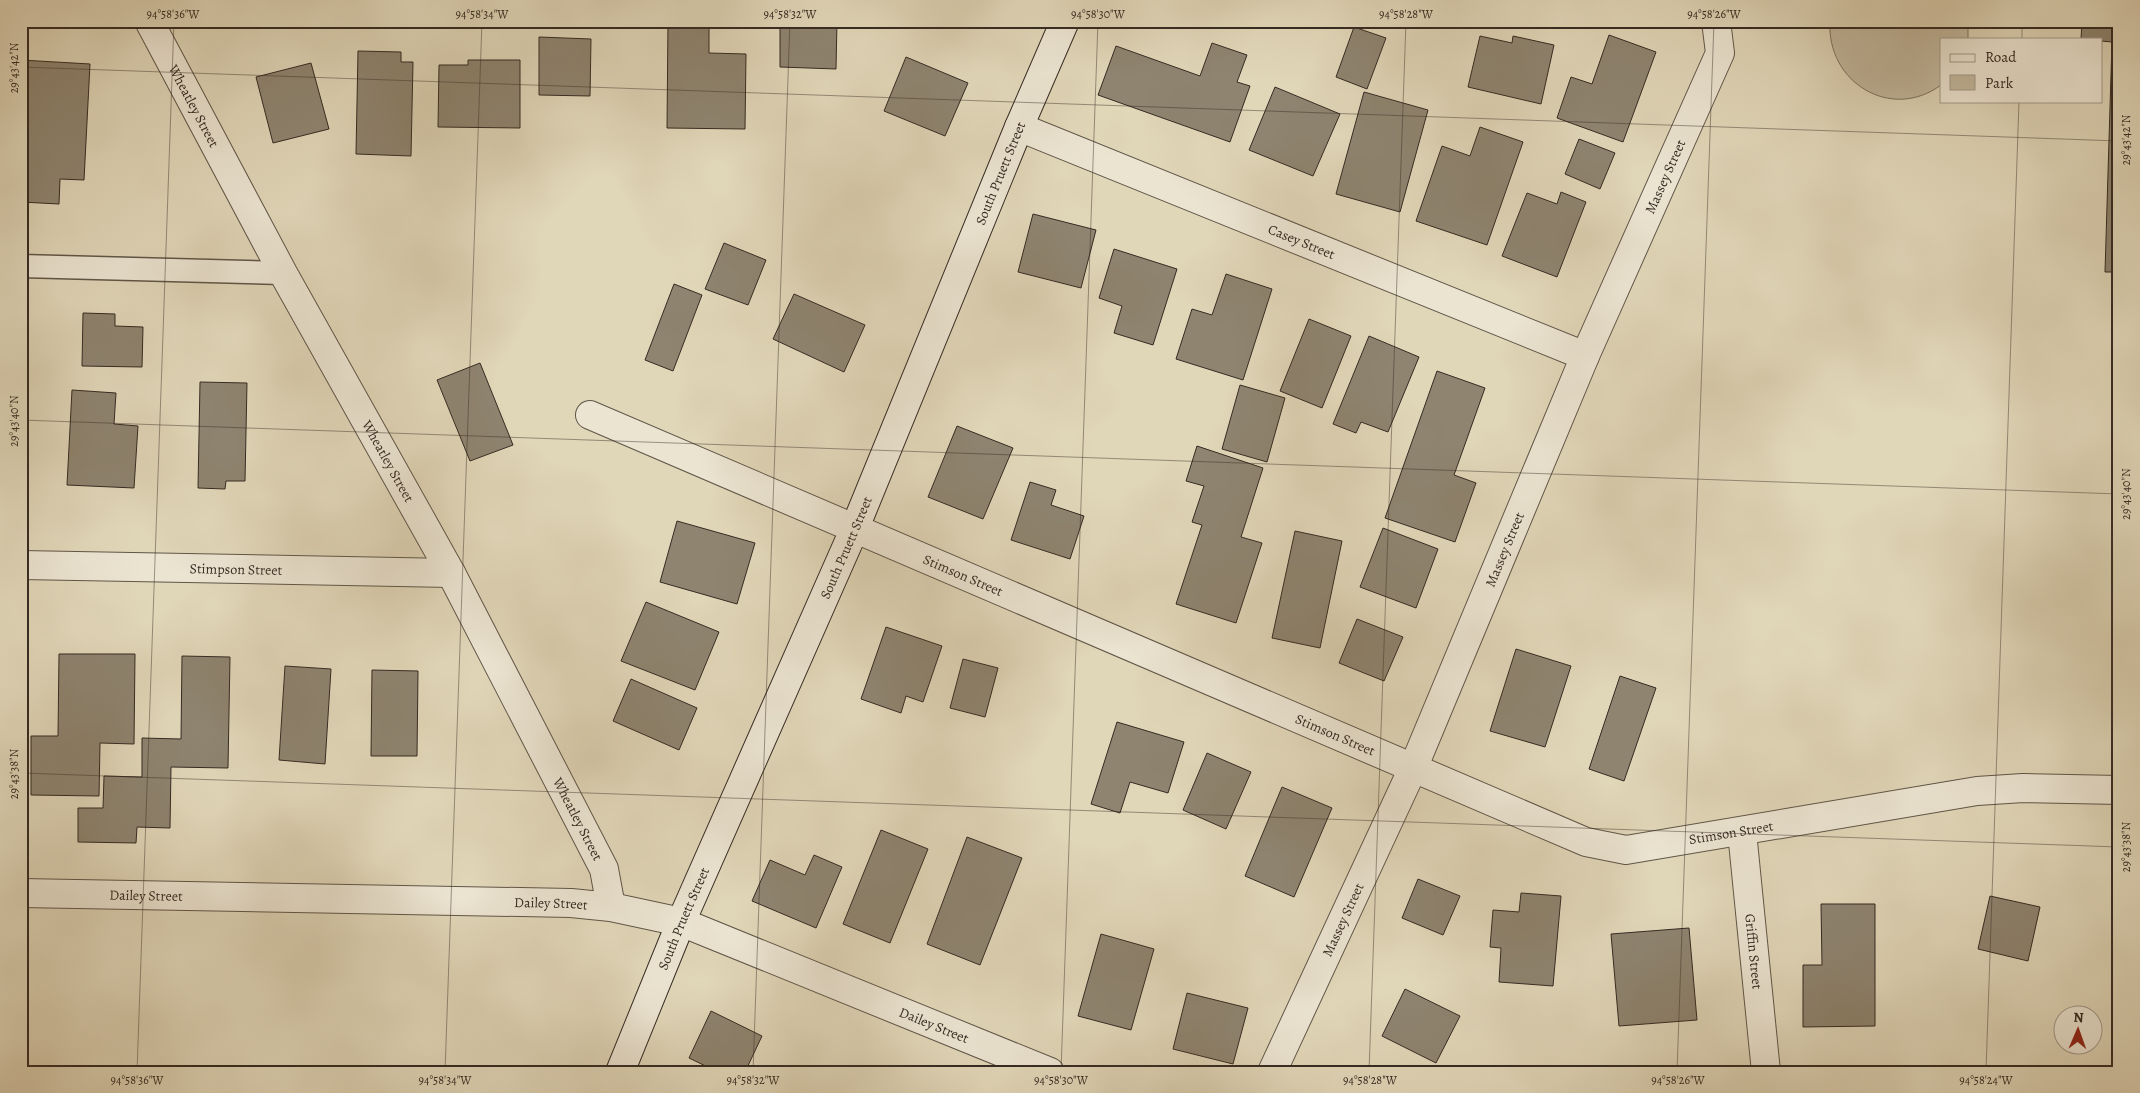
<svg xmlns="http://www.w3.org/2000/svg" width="2140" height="1093" font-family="Alegreya,serif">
<rect width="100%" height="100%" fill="#e0d6b8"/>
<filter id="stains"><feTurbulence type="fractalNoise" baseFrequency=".004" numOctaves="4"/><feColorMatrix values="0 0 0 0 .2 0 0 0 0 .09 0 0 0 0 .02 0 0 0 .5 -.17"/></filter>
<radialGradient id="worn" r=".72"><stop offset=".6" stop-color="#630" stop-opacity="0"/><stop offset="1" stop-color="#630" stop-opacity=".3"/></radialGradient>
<path fill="#c3b99f" stroke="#7c7261" d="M1830,21H1968V39H1941V85C1891,122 1826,82 1830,21Z"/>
<path fill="#8e8470" stroke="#352b23" d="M668,21H709V53L746,54L745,129L667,128Z
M780,21H837L836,69L780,67Z
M2082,21H2119V272H2105L2112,42L2101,41V39H2081Z
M1354,27L1386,38L1367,89L1336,77Z
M1609,35L1656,52L1623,142L1557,118L1571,77L1592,84Z
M1480,36L1512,43L1513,36L1554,45L1541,104L1468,87Z
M539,37L591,39L590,96L539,95Z
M1212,43L1247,55L1237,82L1250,86L1230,142L1098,95L1116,46L1200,76Z
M358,51L401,52V62H413L411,156L356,154Z
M906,57L968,83L945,136L884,111Z
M21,60L90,64L84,180L60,179L59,204L21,202Z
M468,60H520V128L438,127L439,65H468Z
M311,63L329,129L273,143L256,77Z
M1275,87L1340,114L1313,176L1249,150Z
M1364,92L1428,110L1400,212L1336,194Z
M1480,127L1523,142L1487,245L1416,221L1442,146L1470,156Z
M1579,139L1615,153L1600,189L1565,174Z
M1561,192L1586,202L1557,277L1502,256L1527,193L1557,204Z
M1033,214L1096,230L1081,288L1018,272Z
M724,243L766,260L748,305L705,289Z
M1114,249L1177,269L1153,345L1114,333L1122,306L1099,298Z
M1226,274L1272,289L1243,380L1176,359L1192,309L1212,315Z
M674,284L702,295L673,371L645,360Z
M794,294L865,325L844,372L773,339Z
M83,313L115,314V326L143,327L142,367L82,366Z
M1309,319L1351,336L1322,408L1280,391Z
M1369,336L1419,357L1388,432L1361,422L1356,433L1333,424Z
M480,363L513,445L470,461L437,380Z
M1437,371L1485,388L1454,475L1476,483L1455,542L1385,518Z
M200,382L247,383L245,481H226L225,489L198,488Z
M1240,385L1285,398L1267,462L1222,449Z
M72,390L116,393L114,424L138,426L134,488L67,485Z
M957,426L1013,448L983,519L928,497Z
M1197,446L1263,468L1241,537L1262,543L1236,623L1176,604L1202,525L1192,522L1204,486L1186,481Z
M1030,482L1056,490L1051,505L1084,516L1070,559L1011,540Z
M677,521L755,543L737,604L660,582Z
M1383,528L1438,549L1416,608L1360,587Z
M1295,531L1342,541L1320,648L1272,638Z
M646,602L719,632L695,690L621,661Z
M1357,619L1403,637L1384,681L1339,663Z
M886,627L942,646L923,702L906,696L901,713L861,699Z
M1516,649L1571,666L1545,747L1490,731Z
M59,654H135L134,744L100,743L99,796L31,795V736H58Z
M182,656L230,657L228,768L171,767L170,828L137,827L136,843L78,842V808H103L104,776L142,777V738L181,739Z
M963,659L998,668L985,717L950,708Z
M285,666L331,669L325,764L279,760Z
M372,670L418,671L417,756H371Z
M1620,676L1656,688L1624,781L1589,769Z
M631,679L697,708L679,750L613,721Z
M1117,722L1184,742L1168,793L1130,782L1120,813L1091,804Z
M1207,753L1251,772L1226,829L1183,810Z
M1282,787L1332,808L1294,897L1245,876Z
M881,830L928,849L890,943L843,924Z
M967,837L1022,858L980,965L927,944Z
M814,855L842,867L816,928L752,901L770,860L805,875Z
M1418,879L1460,896L1443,935L1402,918Z
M1521,893L1561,896L1553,986L1499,982L1501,948L1490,947L1493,910L1519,912Z
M1990,896L2040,907L2028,961L1978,949Z
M1821,904H1875V1026L1803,1027V965H1822Z
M1689,928L1697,1020L1619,1026L1611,934Z
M1101,934L1154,949L1131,1030L1078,1016Z
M1405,989L1460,1016L1436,1063L1382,1036Z
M1187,993L1248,1008L1233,1064L1173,1049Z
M711,1011L762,1036L745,1072H718L689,1058Z"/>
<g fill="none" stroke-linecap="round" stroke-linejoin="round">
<g stroke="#605648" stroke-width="25">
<path id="lane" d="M21,266L283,273"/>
</g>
<g stroke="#605648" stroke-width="30">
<g id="street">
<path id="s1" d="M149,21L283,273L451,573L604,869L611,907"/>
<path id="s2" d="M1019,127L1585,356"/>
<path id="s3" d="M590,415L1586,842L1626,850L1977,791L2023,788L2119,790"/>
<path id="s4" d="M21,565L451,573"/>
<path id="s5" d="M1742,832L1766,1072"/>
<path id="s6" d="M21,893L571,903L611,907L681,922L1050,1072"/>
<path id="s7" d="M1272,1072L1414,766L1585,356L1720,53L1716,21"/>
</g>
</g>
<g stroke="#352b23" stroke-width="30">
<g id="secondary">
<path id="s8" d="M620,1072L681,922L854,530L1019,127L1065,21"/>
</g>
</g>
<use href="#lane" stroke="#ebe4d1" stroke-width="22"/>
<use href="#street" stroke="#ebe4d1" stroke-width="28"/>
<use href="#secondary" stroke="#ebe4d1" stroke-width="28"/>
</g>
<path fill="none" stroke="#352b23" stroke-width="1" stroke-opacity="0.45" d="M2022,39V21M21,67L2119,141M21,420L2119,494M21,773L2119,847M137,1072L174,21M445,1072L482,21M753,1072L790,21M1061,1072L1098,21M1369,1072L1406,21M1677,1072L1714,21M1986,1072L2019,101"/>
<g text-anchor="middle" stroke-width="5" stroke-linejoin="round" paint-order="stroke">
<g font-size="14" fill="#352b23" stroke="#ebe4d1">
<text dy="5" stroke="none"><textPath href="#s1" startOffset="96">Wheatley Street</textPath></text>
<text dy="5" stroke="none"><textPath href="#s8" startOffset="976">South Pruett Street</textPath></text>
<text dy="5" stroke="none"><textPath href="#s7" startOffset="978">Massey Street</textPath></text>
<text dy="5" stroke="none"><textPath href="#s2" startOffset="305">Casey Street</textPath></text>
<text dy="5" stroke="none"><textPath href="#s1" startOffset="501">Wheatley Street</textPath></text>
<text dy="5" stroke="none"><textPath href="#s8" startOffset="571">South Pruett Street</textPath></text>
<text dy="5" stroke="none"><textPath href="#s7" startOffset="572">Massey Street</textPath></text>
<text dy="5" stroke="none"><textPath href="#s4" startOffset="215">Stimpson Street</textPath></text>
<text dy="5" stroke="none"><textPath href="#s3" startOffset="406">Stimson Street</textPath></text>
<text dy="5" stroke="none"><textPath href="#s3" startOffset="811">Stimson Street</textPath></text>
<text dy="5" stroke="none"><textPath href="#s1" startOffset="906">Wheatley Street</textPath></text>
<text dy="5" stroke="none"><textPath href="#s3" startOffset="1231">Stimson Street</textPath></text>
<text dy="5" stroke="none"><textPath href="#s6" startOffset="125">Dailey Street</textPath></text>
<text dy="5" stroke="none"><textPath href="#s6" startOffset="530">Dailey Street</textPath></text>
<text dy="5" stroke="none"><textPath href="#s8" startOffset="166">South Pruett Street</textPath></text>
<text dy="5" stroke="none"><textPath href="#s7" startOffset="168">Massey Street</textPath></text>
<text dy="5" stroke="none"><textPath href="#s5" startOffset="120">Griffin Street</textPath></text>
<text dy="5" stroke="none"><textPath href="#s6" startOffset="935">Dailey Street</textPath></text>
</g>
</g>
<rect width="2140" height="1093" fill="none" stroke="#e0d6b8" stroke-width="55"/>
<rect x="1940" y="38" width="162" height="65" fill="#ebe4d1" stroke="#a29a8b"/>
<rect x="1950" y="54" width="25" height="8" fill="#ebe4d1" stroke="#a29a8b"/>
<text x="1985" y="62" font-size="15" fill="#352b23">Road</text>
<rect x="1950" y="75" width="25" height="15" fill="#c3b99f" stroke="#a29a8b"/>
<text x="1985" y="88" font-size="15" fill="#352b23">Park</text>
<g transform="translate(2078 1030) rotate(2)"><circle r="24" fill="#ebe4d1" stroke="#a29a8b"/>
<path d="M0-4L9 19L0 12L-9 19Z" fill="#8f2418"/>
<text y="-8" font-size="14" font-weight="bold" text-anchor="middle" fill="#352b23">N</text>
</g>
<rect x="28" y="28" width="2084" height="1038" fill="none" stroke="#352b23" stroke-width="2"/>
<g font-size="12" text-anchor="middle" fill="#352b23">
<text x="173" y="18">94°58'36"W</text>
<text x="482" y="18">94°58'34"W</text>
<text x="790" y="18">94°58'32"W</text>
<text x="1098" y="18">94°58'30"W</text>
<text x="1406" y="18">94°58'28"W</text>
<text x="1714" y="18">94°58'26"W</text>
<text transform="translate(14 68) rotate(-90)" y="4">29°43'42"N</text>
<text transform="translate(2126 140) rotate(-90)" y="4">29°43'42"N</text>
<text transform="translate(14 421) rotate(-90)" y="4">29°43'40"N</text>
<text transform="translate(2126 494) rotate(-90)" y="4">29°43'40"N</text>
<text transform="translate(14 774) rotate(-90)" y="4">29°43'38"N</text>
<text transform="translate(2126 847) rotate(-90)" y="4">29°43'38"N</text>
<text x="137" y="1084">94°58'36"W</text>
<text x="445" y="1084">94°58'34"W</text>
<text x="753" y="1084">94°58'32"W</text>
<text x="1061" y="1084">94°58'30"W</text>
<text x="1370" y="1084">94°58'28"W</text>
<text x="1678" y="1084">94°58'26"W</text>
<text x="1986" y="1084">94°58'24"W</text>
</g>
<rect width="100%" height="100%" filter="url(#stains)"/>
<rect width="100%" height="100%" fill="url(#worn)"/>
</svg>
